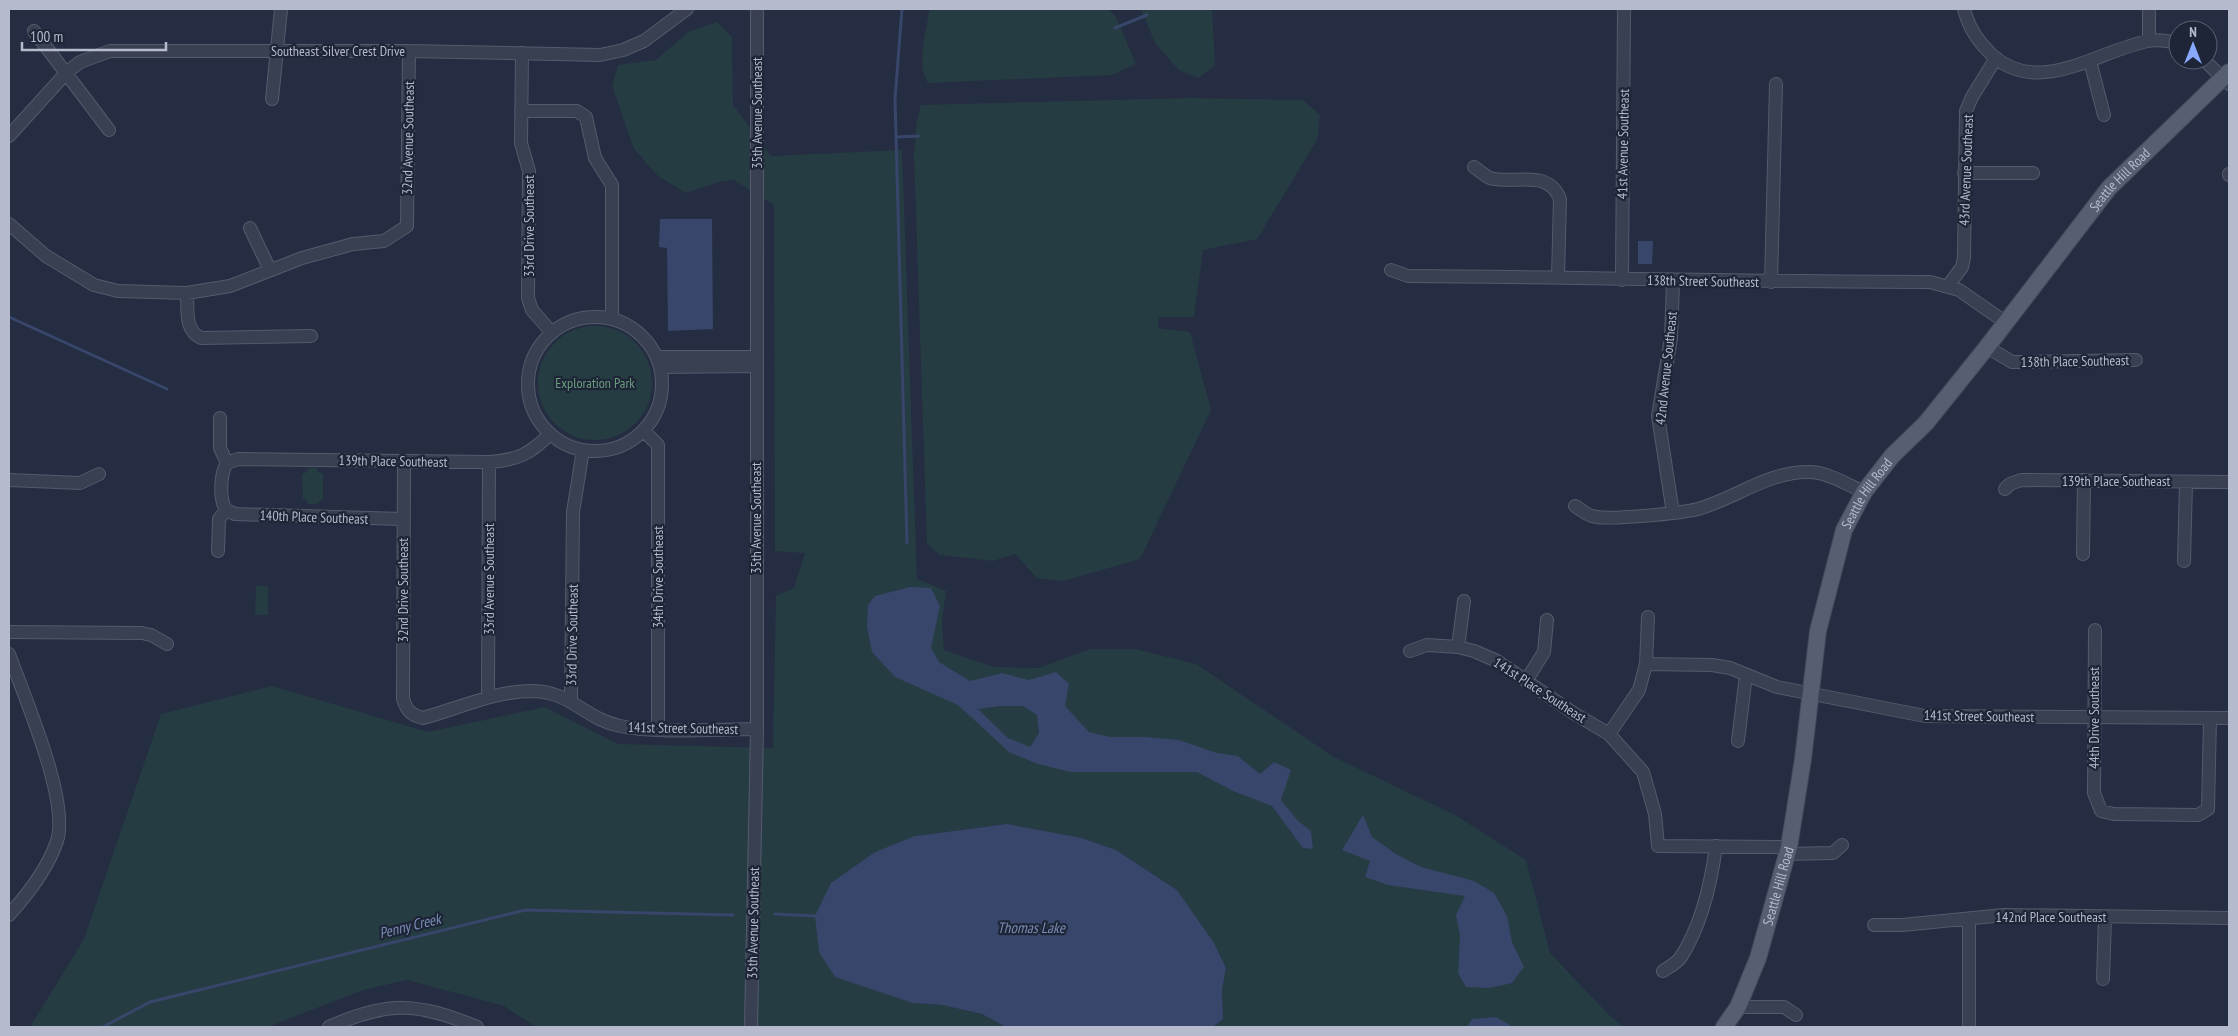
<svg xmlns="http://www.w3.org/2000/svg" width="2238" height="1036" font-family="'PT Sans Narrow',sans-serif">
<rect width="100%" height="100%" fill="#242d42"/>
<path fill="#263c43" d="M931,9H1108L1116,17L1136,64L1112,75L928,83C916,63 926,34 929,12Z
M1141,9H1212L1215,66L1198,78L1179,70L1155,43Z
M717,22L732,37L733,105L771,156L902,150L917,579L946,591L942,622L944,650L994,667L1039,668L1090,649H1135L1196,664L1334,757L1455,815L1526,860L1550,953L1609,1015L1624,1027H1213L1223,1019L1222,990L1226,968L1177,890L1116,850L1082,838L1007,824L915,836L835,977L913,1003L942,1005L982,1014L1006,1027H536L504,1006L407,980L363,990L268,1027H30L84,939L161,714L272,686L428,732L545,707L618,744L773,748L776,596L794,588L805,553L775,551L774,205L734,180L719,182L686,193L658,176L634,149L612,86L618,65L656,60L688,32Z
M1189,98L1303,100L1320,115L1317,140L1257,239L1203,250L1194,317H1159L1158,328L1190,332L1211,410L1140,559L1063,581L1037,578L1015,554L993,561L940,555L927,544L914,154L917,120L921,105Z
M538 383a57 57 0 1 1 114 0a57 57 0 1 1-114 0Z
M308,468H317L318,472L323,474V499L316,504H308L307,500L303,499L302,474L307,472Z
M256,586H268V615H255Z"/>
<path fill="#37466a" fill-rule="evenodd" d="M660,219H712L713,329L668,331L667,248L659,247Z
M1638,241H1653L1652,264H1638Z
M910,587L931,588L940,606L931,648L939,662L970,681L1002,673L1029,680L1056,672L1069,684L1065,706L1089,732L1110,737H1146L1179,740L1217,753L1238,756L1260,774L1274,762L1291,770L1281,800L1298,821L1311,831L1313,849L1303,848L1272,806L1233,791L1197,772H1070L1038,764L1009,752L958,705L895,677L872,652L867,627L868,605L875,596ZM1000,706H1023L1037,715L1039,733L1030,747L1008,738L978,709Z
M1363,815L1372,837L1396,854L1421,867L1474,881L1494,893L1507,916L1512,942L1524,967L1512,983L1490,988L1466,987L1458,973L1460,936L1456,915L1465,896L1388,885L1365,877L1370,861L1342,850Z
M1007,824L1082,838L1116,850L1177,890L1214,943L1226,968L1222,990L1223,1019L1213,1027H1006L982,1014L942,1005L913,1003L835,977L819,952L815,916L831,883L875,852L915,836Z
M1496,1017L1513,1027H1467L1472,1019Z"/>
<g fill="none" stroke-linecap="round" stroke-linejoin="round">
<path stroke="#37466a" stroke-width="3" d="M902,9L895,99L907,543
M1115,28L1147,15
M896,137L919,136
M9,317L167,389
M775,914L815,916
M103,1027L150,1002L525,910L733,915"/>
<g stroke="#535b6c" stroke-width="14">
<path id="minor" d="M1964,9C1969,28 1977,40 1991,54C2038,98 2097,51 2148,41C2157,39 2169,41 2178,43
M2149,9V40
M34,31L109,130
M522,53L521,143L529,171L528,298L532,310L552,333
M2204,60L2229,84
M2090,61L2104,115
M272,99L281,9
M521,111H577L586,117L595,158L612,185V319
M9,136L67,72L80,62L110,51H409L600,55L623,50L644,41L687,9
M1474,167C1479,170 1485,176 1490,178C1515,185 1548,168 1560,199L1558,277
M1964,173H2033
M2229,175V174
M9,224L46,256L94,285L118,291L187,293L230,286L302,258L353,244L384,241L407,226L409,51
M250,228L270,270
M1391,270L1408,276C1582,277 1756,282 1930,282L1959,290L2005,322
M1622,280L1624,9
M1673,281L1671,338L1658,416L1673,513
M1771,282L1776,84
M1948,286L1962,267L1964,258L1966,111L1972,97L1996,58
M187,293C188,310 184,330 201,338L311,336
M528 384a67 67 0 1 1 134 0a67 67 0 1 1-134 0Z
M1987,347L2012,362L2136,360
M657,357H756
M660,367L756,366
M644,431L658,445V729
M404,461L403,699C407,711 411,715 423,718C460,708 494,691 533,691C572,692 585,719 620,726C657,734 717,729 757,729
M227,463L238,459L489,462C518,460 530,454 550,434
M9,480L80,483L99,474
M2005,489L2010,484L2021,480L2229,482
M1575,506C1580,509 1586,514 1592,516C1606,521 1682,513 1698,509C1736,498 1771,470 1811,472C1829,473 1848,485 1864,492
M226,510L235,514L402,519
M218,551L219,519L226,510C219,499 220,474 227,463L220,448V418
M2083,554L2084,480
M2184,561L2186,482
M2095,630L2094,793L2101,811L2114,814L2198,815L2208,809L2210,718
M9,632L142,633L151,635L167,644
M1458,647L1464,601
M1410,651L1427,645L1458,647L1474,651L1497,661L1575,714L1609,734L1643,772L1655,814L1658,846L1789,847
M9,654C24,696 70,801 57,841C48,868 28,894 9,915
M1646,664L1712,665L1730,668L1777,687L1925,716L2229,718
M1526,681L1544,652L1547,620
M488,696L489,462
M571,700L573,512L583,450
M1609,734L1639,690L1646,664L1648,617
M1738,741L1746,675
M1787,854L1833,853L1842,845
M1969,919V1027
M1874,925H1902L2004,915L2229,918
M1663,971C1669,967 1677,963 1681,957C1702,924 1711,884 1716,846
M2103,979L2105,918
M1738,1007H1784L1796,1015
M329,1027C387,1001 419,1002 477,1027
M751,1027L757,729V9"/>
</g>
<g stroke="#42495b" stroke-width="18">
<g id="major">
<path id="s1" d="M1724,1027L1738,1007L1758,958L1789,847L1803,759L1818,631L1844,530L1864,492L1892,456L1926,423L1987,347L2109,188L2229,72"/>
</g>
</g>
<use href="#minor" stroke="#384052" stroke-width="12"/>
<use href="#major" stroke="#565e72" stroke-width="16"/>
</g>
<g text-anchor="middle" stroke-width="4.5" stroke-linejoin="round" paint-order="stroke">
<g font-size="14" fill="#b5bbcc" stroke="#1d2537">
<text x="338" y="56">Southeast Silver Crest Drive</text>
<text transform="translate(757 113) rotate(-90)" y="5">35th Avenue Southeast</text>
<text transform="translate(408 138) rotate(-89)" y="5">32nd Avenue Southeast</text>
<text transform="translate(1623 144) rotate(-89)" y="5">41st Avenue Southeast</text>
<text transform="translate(1966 170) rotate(-88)" y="5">43rd Avenue Southeast</text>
<text dy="5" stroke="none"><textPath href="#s1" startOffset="962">Seattle Hill Road</textPath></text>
<text transform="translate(529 226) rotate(-90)" y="5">33rd Drive Southeast</text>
<text transform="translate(1703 281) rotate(1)" y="5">138th Street Southeast</text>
<text transform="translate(2075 361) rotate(-1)" y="5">138th Place Southeast</text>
<text transform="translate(1666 368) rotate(-84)" y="5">42nd Avenue Southeast</text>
<text transform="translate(393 461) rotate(1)" y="5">139th Place Southeast</text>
<text x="2116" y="486">139th Place Southeast</text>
<text dy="5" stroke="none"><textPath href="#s1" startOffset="558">Seattle Hill Road</textPath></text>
<text transform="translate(314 517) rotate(2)" y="5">140th Place Southeast</text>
<text transform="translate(756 518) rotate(-90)" y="5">35th Avenue Southeast</text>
<text transform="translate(658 577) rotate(-90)" y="5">34th Drive Southeast</text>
<text transform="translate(489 579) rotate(-90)" y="5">33rd Avenue Southeast</text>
<text transform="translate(403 590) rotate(-90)" y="5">32nd Drive Southeast</text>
<text transform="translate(572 635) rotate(-89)" y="5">33rd Drive Southeast</text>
<text transform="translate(1540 690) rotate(33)" y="5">141st Place Southeast</text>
<text transform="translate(1979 716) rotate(1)" y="5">141st Street Southeast</text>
<text transform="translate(2094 718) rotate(-90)" y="5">44th Drive Southeast</text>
<text transform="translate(683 728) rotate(1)" y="5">141st Street Southeast</text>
<text dy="5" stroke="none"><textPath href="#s1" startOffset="152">Seattle Hill Road</textPath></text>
<text x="2051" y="922">142nd Place Southeast</text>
<text transform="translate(753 923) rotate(-89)" y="5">35th Avenue Southeast</text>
</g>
<g font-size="14" fill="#6b9e7d" stroke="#1d2537">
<text x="595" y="388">Exploration Park</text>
</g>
<g font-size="15" font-style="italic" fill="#7b8db5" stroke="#1d2537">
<text transform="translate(410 926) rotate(-14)" y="5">Penny Creek</text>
<text x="1031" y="933">Thomas Lake</text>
</g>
</g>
<rect width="2238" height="1036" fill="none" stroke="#b5bbcc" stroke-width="20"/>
<g transform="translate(2193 45)"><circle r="24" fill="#1d2537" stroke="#5a6173"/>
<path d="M0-4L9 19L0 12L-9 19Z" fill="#88a7ff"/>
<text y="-8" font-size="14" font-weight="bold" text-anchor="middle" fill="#b5bbcc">N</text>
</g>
<path d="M22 42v8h144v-8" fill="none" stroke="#b5bbcc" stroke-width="2.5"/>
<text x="30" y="42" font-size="15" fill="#b5bbcc" stroke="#1d2537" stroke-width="4" paint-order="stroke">100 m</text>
</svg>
